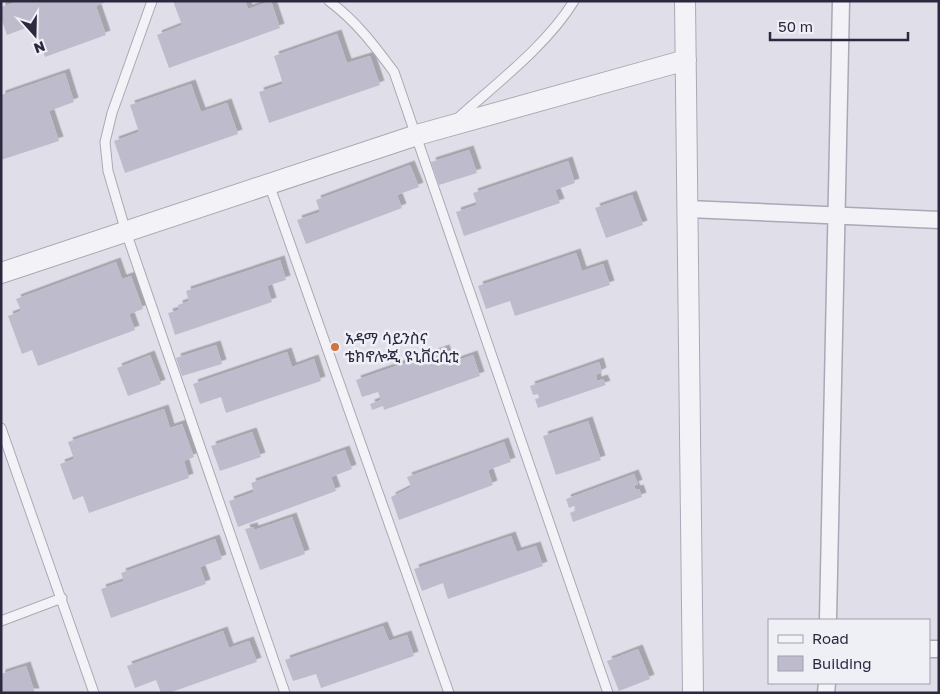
<svg xmlns="http://www.w3.org/2000/svg" width="940" height="694" font-family="'Golos Text','Noto Sans Ethiopic',sans-serif">
<defs>
<filter id="shadow"><feDropShadow dx="4.5" dy="-4.5" stdDeviation="0" flood-color="#0004"/></filter>
</defs>
<rect width="100%" height="100%" fill="#e0dfe9"/>
<path fill="#bebccc" filter="url(#shadow)" d="M19,1H108L96,6L106,35L45,57L34,25L7,35L1,18V7Z
M173,1H245L248,9L271,1L280,28L169,68L157,35L182,25Z
M337,34L347,63L370,56L380,85L269,123L259,92L283,84L274,56Z
M65,73L74,102L49,111L59,141L1,160V95Z
M191,84L201,112L227,103L238,134L125,173L114,141L139,132L130,105Z
M469,150L477,173L439,185L431,162Z
M568,161L575,183L555,190L560,203L464,236L456,212L477,205L473,193Z
M410,165L419,187L397,195L402,208L306,244L297,220L320,212L316,200Z
M632,195L643,225L606,238L595,208Z
M576,253L582,271L603,264L610,285L515,316L510,301L486,309L478,286Z
M280,260L286,280L267,286L272,302L175,335L168,313L179,310L178,305L189,301L186,291Z
M116,262L122,279L131,276L143,309L129,314L135,330L38,366L32,350L22,354L8,316L21,311L16,299Z
M216,345L222,364L182,376L176,358Z
M445,349L450,363L473,355L480,376L384,410L383,406L372,410L370,404L381,400L378,392L362,397L356,380Z
M287,352L292,367L314,359L321,381L226,413L221,397L200,404L193,384Z
M150,355L161,384L128,396L117,368Z
M599,362L602,372L596,375L597,381L603,379L606,385L538,408L535,399L539,398L538,394L533,395L530,386Z
M164,409L170,428L182,424L194,457L184,461L189,478L89,513L83,496L73,500L60,464L74,459L68,442Z
M588,421L601,460L556,475L543,436Z
M252,432L261,457L220,471L211,446Z
M504,442L511,462L488,470L493,485L399,520L391,497L411,487L407,477Z
M345,450L352,469L331,477L336,491L238,527L229,501L254,492L251,483Z
M634,474L638,484L634,486L636,490L639,489L642,497L573,522L570,513L576,510L574,506L569,508L566,499Z
M292,517L305,554L260,570L245,529L253,527L254,530Z
M511,536L517,552L536,546L543,566L448,599L443,583L422,591L414,569Z
M215,539L222,559L200,567L206,584L111,618L101,589L124,581L121,573Z
M383,626L389,641L407,635L414,656L321,688L316,674L293,681L285,660Z
M223,631L229,648L249,641L257,662L169,693H161L156,680L135,688L127,666Z
M638,649L650,679L619,691L607,661Z
M26,666L35,693H1V674Z"/>
<g fill="none" stroke-linecap="round" stroke-linejoin="round">
<g stroke="#aaa8b6" stroke-width="11">
<path id="service" d="M152,1L112,113L105,142L108,171L126,232L285,693
M329,1C356,21 374,45 394,72L608,693
M458,118C497,83 547,45 574,1
M269,184L449,693
M1,428L94,693
M1,621L62,598"/>
</g>
<g stroke="#aaa8b6" stroke-width="19">
<path id="minor" d="M688,209L939,220
M828,620L841,1
M929,649H939
M826,693L827,683"/>
</g>
<g stroke="#aaa8b6" stroke-width="22">
<path id="tertiary" d="M685,1L693,693
M1,273L417,135L686,60"/>
</g>
<use href="#service" stroke="#f3f2f7" stroke-width="9"/>
<use href="#minor" stroke="#f3f2f7" stroke-width="16"/>
<use href="#tertiary" stroke="#f3f2f7" stroke-width="20"/>
</g>
<circle fill="#d07542" stroke="#efeff6" stroke-width="2" cx="335" cy="347" r="5"/>
<g text-anchor="middle" stroke-width="5" stroke-linejoin="round" paint-order="stroke">
<g font-size="16" fill="#2b2840" stroke="#efeff6" text-anchor="start">
<text x="345" y="344">አዳማ ሳይንስና<tspan x="345" dy="18">ቴክኖሎጂ ዩኒቨርሲቲ</tspan></text>
</g>
</g>
<rect width="940" height="694" fill="none" stroke="#2b2840" stroke-width="5"/>
<rect x="768" y="619" width="162" height="65" fill="#efeff6" stroke="#a19fad"/>
<rect x="778" y="635" width="25" height="8" fill="#f3f2f7" stroke="#a19fad"/>
<text x="812" y="644" font-size="15" fill="#2b2840">Road</text>
<rect x="778" y="656" width="25" height="15" fill="#bebccc" stroke="#a19fad"/>
<text x="812" y="669" font-size="15" fill="#2b2840">Building</text>
<g transform="translate(35 35) rotate(160)" stroke="#efeff6" stroke-width="4" paint-order="stroke">
<path d="M0-4L9 19L0 12L-9 19Z" fill="#2b2840"/>
<text y="-8" font-size="14" font-weight="bold" text-anchor="middle" fill="#2b2840">N</text>
</g>
<path d="M770 32v8h138v-8" fill="none" stroke="#2b2840" stroke-width="2.5"/>
<text x="778" y="32" font-size="15" fill="#2b2840" stroke="#efeff6" stroke-width="4" paint-order="stroke">50 m</text>
</svg>
